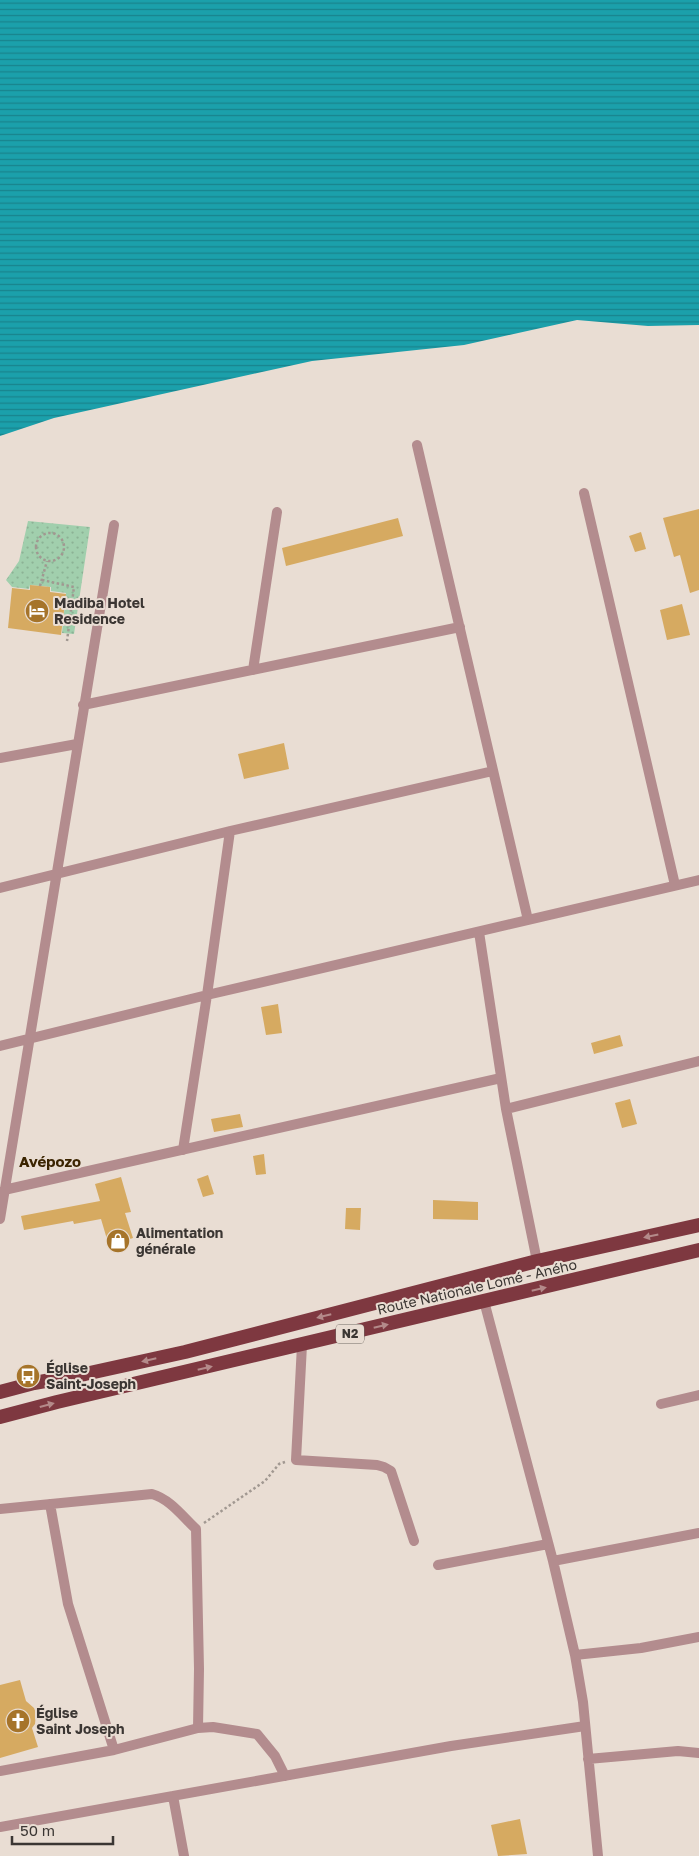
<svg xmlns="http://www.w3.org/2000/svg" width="699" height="1856" font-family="'Golos Text',sans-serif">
<defs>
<pattern id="grass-dots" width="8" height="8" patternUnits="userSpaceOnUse" patternTransform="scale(1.25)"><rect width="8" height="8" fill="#a1cfad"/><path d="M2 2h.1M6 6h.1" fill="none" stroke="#8cb295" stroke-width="1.8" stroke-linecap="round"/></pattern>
<pattern id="water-rules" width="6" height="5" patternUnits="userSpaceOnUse" patternTransform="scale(1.25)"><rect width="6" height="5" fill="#1ba0ab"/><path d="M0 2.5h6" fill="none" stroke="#19838c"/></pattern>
</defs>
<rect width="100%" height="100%" fill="#e9ddd3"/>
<path fill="url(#grass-dots)" d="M28,521L90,527L74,634L62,633L66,593L51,591V587L30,585L29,589L12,587L6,580L19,561Z"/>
<path fill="url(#water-rules)" d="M0,0H699V325L648,326L577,320L464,345L312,361L54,418L0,436Z"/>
<path fill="#d6aa61" d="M699,509V590L690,593L680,555L674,557L663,518Z
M398,518L403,536L286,566L282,548Z
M641,532L646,549L635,552L629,536Z
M30,585L50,587V592L66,594L61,635L8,628L12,588L30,590Z
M682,604L690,635L667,640L660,610Z
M284,743L289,769L244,779L238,754Z
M278,1004L282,1033L266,1035L261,1007Z
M620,1035L623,1046L594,1054L591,1043Z
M630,1099L637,1124L622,1128L615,1103Z
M240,1114L243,1127L214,1132L211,1119Z
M264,1154L266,1174L256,1175L253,1156Z
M208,1175L214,1194L203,1197L197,1179Z
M121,1177L131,1212L125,1213L133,1238L109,1246L101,1219L74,1224L73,1221L24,1230L21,1216L100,1201L95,1184Z
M433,1200L478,1202V1220L433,1219Z
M346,1208H361L360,1230L345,1229Z
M20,1680L26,1701L34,1708L36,1713L35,1724L32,1728L38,1747L0,1758V1685Z
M520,1819L527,1854L498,1856L491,1825Z"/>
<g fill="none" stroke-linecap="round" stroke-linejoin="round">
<path stroke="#a19891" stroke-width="2.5" stroke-dasharray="2.5 2.5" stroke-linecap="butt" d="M36 547a14 14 0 1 1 28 0a14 14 0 1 1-28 0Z
M42,580L74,587L67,641
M40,586L47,561
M204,1523L265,1481L279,1464L285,1462"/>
<path stroke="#b38c8e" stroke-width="10" d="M417,445L528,920
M584,493L675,885
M253,670L277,512
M83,705L460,627
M0,758L77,744
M0,888L230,831L493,771
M479,932L506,1109L537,1261
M0,1046L207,995L699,880
M506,1109L699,1061
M183,1150L207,995L230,831
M4,1190L501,1078
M0,1219L114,525
M484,1301L553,1561L575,1655L583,1702L598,1856
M302,1345L296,1460L377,1465L384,1467L391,1471L414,1541
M661,1404L699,1395
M50,1504L68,1604L114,1750
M0,1509L152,1494C170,1499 183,1517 196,1529L199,1669L198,1728
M553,1561L699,1533
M438,1565L548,1544
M575,1655L641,1648L699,1637
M588,1759L678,1751L699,1753
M0,1771L114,1750L198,1728L213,1727L257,1734L275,1756L285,1776
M173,1796L184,1856
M0,1827L451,1746L585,1726"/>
<path stroke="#7e3840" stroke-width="14" d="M0,1392L34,1383L85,1374L185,1352L537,1261L699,1225
M0,1417L57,1402L699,1250"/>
</g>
<defs><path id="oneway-solid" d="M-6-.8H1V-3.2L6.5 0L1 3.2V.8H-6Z" transform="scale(1.25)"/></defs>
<g fill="#b48a8a">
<use href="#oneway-solid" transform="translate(651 1236) rotate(168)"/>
<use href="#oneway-solid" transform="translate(539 1289) rotate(-13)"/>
<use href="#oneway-solid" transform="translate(324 1316) rotate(166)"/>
<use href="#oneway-solid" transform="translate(381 1326) rotate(-13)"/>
<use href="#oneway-solid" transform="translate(149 1360) rotate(167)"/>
<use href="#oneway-solid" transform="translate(205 1368) rotate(-13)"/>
<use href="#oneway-solid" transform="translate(47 1405) rotate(-15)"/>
</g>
<defs>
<g id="hotel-disc" transform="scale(1.25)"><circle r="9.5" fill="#a6742a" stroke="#e9ddd3"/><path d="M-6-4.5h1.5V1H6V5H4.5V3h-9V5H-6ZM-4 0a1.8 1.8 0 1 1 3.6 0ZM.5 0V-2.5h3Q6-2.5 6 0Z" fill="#fff"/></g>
<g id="shop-disc" transform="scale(1.25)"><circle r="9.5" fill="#a6742a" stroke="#e9ddd3"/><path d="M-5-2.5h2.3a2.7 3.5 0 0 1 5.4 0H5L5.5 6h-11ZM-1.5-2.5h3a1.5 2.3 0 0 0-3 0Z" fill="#fff"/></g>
<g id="bus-disc" transform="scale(1.25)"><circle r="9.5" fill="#a6742a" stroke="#e9ddd3"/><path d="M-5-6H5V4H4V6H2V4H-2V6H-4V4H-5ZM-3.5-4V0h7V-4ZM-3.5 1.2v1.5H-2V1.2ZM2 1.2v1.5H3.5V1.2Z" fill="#fff"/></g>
<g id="church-disc" transform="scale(1.25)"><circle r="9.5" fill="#a6742a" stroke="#e9ddd3"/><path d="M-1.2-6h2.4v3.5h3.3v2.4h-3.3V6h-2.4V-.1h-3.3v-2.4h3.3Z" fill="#fff"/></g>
</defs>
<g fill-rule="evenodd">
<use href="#hotel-disc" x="37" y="611"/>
<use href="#shop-disc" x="118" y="1241"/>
<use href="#bus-disc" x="28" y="1376"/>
<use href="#church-disc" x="18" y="1721"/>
</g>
<g text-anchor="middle" stroke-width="4" stroke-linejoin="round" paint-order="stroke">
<rect fill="#e9ddd3" stroke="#6f6863" stroke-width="1" x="336" y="1324.5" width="28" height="19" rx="4"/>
<g font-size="12" font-weight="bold" fill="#3b3633">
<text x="350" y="1338">N2</text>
</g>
<g font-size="14" font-weight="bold" fill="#3b3633" stroke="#e9ddd3" text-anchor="start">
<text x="54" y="608">Madiba Hotel<tspan x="54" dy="16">Residence</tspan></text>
<text x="136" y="1238">Alimentation<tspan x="136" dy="16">générale</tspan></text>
<text x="46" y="1373">Église<tspan x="46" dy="16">Saint-Joseph</tspan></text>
<text x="36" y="1718">Église<tspan x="36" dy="16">Saint Joseph</tspan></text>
</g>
<g font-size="14" fill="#3b3633" stroke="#e9ddd3">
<text transform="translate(477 1287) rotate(-13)" y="5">Route Nationale Lomé - Aného</text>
</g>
<g font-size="15" font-weight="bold" fill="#3b2400" stroke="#e9ddd3">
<text x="50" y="1167">Avépozo</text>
</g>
</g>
<path d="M12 1836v8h101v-8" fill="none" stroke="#3b3633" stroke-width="2.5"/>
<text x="20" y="1836" font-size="15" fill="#3b3633" stroke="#e9ddd3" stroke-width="4" paint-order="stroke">50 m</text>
</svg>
